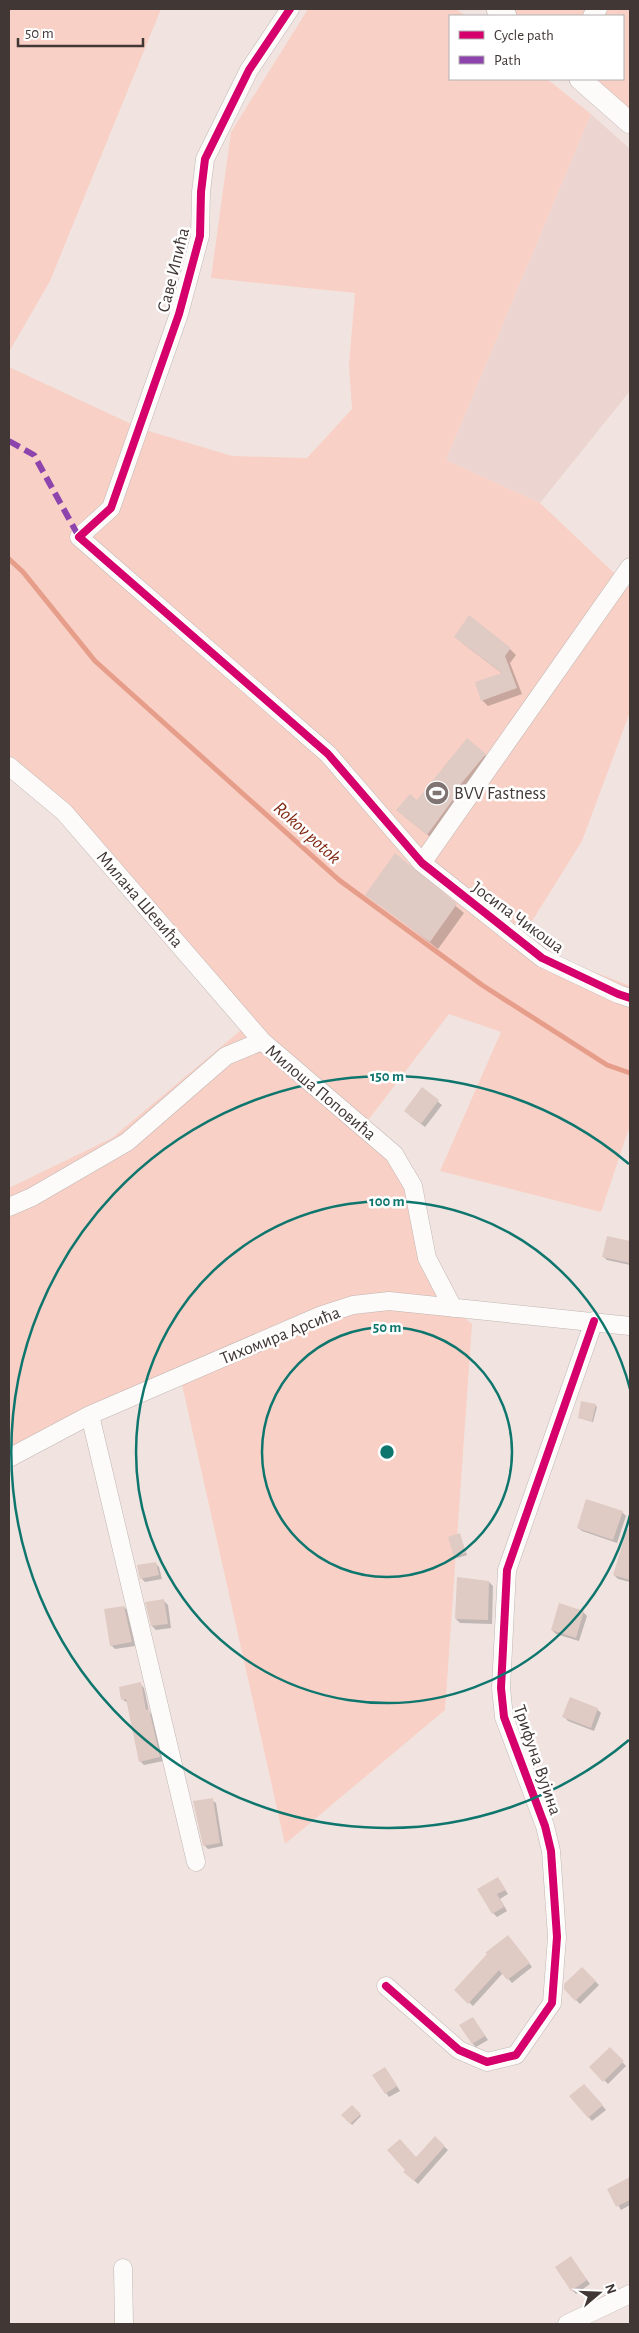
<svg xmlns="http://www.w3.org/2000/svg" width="639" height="2333" font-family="'Alegreya Sans',sans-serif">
<rect width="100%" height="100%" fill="#f1e4e0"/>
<path fill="#ecd5d0" d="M591,114L630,149V391L540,503L446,460Z"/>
<path fill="#f8d0c5" d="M9,9H161L50,281L9,352Z
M308,9H456L466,16H450V79H547L591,114L446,460L540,503L630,588V712L582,841L519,942L630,986V1125L601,1212L440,1171L501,1032L449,1014L366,1123L415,1174L444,1301L472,1324L445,1710L285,1844L181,1380L9,1466V1188L112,1138L247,1025L9,760V367L142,429L232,456L307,458L352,409L349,365L355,293L211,278L231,132Z
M506,9H588L582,16H515Z
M607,9H630V113L590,79H623V16H601Z"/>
<path fill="#0003" d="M462,643L510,649L516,655L510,663L522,694L488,706L482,700L503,674Z
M485,755L490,760L434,840L404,816L417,801Z
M395,855L464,913L438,949L367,894Z
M422,1089L442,1105L425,1127L409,1115Z
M608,1237L630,1242V1265L607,1260L603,1256Z
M595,1405L597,1407L593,1422L579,1418Z
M622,1512L626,1516L617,1543L582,1531L578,1528Z
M459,1534L467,1555L457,1558L455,1556Z
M622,1548L630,1550V1582L618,1579L614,1575Z
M155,1563L159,1567L162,1579L145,1582L141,1578Z
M489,1582L493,1586L492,1624L460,1623L456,1619Z
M164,1601L168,1605L171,1628L156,1630L152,1626L147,1603Z
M124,1607L128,1611L135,1646L115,1649L111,1645Z
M583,1612L587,1616L579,1641L556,1634L552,1630Z
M140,1684L144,1688L149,1711L152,1715L163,1761L144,1765L140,1761L128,1703L123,1700Z
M597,1709L601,1713L594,1731L568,1721L564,1717Z
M212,1800L216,1803L223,1846L208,1849L204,1845Z
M498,1879L508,1894L500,1899L507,1911L497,1917L493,1913Z
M512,1941L532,1967L512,1983L503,1973L473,2006L456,1990Z
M582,1968L599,1985L580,2004L565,1989Z
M473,2018L488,2040L476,2047L472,2043Z
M610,2049L626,2066L608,2084L591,2067Z
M388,2072L400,2091L389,2097L386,2093Z
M588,2089L606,2110L592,2121L571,2097Z
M352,2106L361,2116L352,2125L343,2115Z
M435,2138L448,2150L418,2184L408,2175L416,2159Z
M630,2179V2205L621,2210L609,2190Z
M571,2258L590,2284L576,2294L572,2290Z"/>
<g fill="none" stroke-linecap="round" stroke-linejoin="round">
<path stroke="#e69d8a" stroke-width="5" d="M9,559L23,572L95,661L339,880L482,985L607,1065L630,1073"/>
</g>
<path fill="#e0cac4" d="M469,615L511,648L505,656L517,688L481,701L475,682L502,673L454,637Z
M467,738L486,754L460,785L463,786L427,835L396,810L410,794L417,800Z
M395,853L457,904L430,942L365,895Z
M422,1087L439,1100L421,1124L404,1111Z
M607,1236L630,1241V1263L602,1257Z
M581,1401L596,1404L592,1421L578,1418Z
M586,1499L623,1511L613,1540L577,1528Z
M627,1529L630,1530V1580L613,1575Z
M460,1533L466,1553L454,1557L448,1537Z
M156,1562L159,1575L140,1579L137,1565Z
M457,1577L489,1581L488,1620L455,1619Z
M164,1599L168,1624L151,1626L145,1602Z
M559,1603L584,1611L576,1638L551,1630Z
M124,1606L132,1642L110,1646L104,1609Z
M141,1682L146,1710L149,1709L160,1757L139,1762L126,1699L121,1700L119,1687Z
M570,1697L598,1708L591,1728L562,1717Z
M213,1798L220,1843L203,1846L193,1801Z
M498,1877L506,1890L497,1894L504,1907L492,1914L477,1889Z
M508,1935L530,1963L507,1980L499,1970L468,2004L454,1990L487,1954L485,1953Z
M582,1967L596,1981L575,2001L564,1989V1984Z
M473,2017L485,2036L472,2044L459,2025Z
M610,2047L624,2061L603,2082L589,2067Z
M385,2067L397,2086L385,2094L372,2075Z
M584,2084L603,2105L588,2118L569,2096Z
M352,2105L361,2114L350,2124L341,2115Z
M435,2136L445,2146L414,2181L403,2172L405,2170L387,2150L400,2139L416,2157Z
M630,2177V2200L616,2207L607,2189Z
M571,2256L587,2280L571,2291L555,2267Z"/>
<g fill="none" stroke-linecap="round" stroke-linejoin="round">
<g stroke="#c0b6b3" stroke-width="19">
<path id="minor" d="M290,9L249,70L205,159L201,192L200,236L179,314L111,508L79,537L328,754L422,863L542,958L618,994L630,998
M592,16L598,9
M9,766L64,812L262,1041L394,1154L413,1186L427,1258L453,1308
M422,863L630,567
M9,1207L32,1197L127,1142L226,1056L262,1041
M90,1415L196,1862
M9,1458L90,1415L322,1315L353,1305L389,1301L630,1326
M386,1986L459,2050L487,2062L516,2055L552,2003L557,1937L551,1851L545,1826L504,1717L501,1688L507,1570L594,1321
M123,2268L124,2324
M567,2324L630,2294"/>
</g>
<g stroke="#c0b6b3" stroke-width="22">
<path id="major" d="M497,9L506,16
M580,79L630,123"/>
</g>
<use href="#minor" stroke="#fdfbfa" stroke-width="18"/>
<use href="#major" stroke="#fdfbfa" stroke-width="21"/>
<path stroke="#8e44ad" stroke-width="6" stroke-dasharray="12 6" stroke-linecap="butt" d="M9,441L34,455L79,537"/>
<g stroke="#fff" stroke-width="11">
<path id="cycleway" d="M290,9L249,70L205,159L201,192L200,236L179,314L111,508L79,537L328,754L422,863L542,958L618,994L630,998
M386,1986L459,2050L487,2062L516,2055L552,2003L557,1937L551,1851L545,1826L504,1717L501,1688L507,1570L594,1321"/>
</g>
<use href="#cycleway" stroke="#d6006c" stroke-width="8"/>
</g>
<g fill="none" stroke="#0f766e" stroke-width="2.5">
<circle cx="387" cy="1452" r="125"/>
<path d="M630 1515A251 251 0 1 1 630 1389"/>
<path d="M629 1740A376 376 0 1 1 629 1164"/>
</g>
<defs>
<g id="stadium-disc" transform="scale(1.25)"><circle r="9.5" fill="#7f7472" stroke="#fff"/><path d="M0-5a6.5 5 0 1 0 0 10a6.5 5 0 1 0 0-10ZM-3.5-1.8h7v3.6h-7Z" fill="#fff"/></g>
</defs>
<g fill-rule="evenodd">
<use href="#stadium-disc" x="437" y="793"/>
</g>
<g text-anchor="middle" stroke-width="5" stroke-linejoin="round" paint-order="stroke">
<g font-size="18" fill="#413836" stroke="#fff">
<text transform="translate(173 270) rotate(-76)" y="6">Саве Ипића</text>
<text transform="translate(140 899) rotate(49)" y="6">Милана Шевића</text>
<text transform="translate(518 917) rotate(36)" y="6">Јосипа Чикоша</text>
<text transform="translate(321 1092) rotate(40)" y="6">Милоша Поповића</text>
<text transform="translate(280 1335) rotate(-22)" y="6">Тихомира Арсића</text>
<text transform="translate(538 1760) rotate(71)" y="6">Трифуна Вујина</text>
</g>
<g font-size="18" fill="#413836" stroke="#fff" text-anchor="start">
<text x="454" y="799">BVV Fastness</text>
</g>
<g font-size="19" font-style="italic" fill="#802710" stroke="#fff">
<text transform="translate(308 832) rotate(42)" y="7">Rokov potok</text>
</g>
</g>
<circle cx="387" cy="1452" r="8" fill="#0f766e" stroke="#fff" stroke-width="2.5"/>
<g font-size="15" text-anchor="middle" font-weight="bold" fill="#0f766e" stroke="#fff" stroke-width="5" stroke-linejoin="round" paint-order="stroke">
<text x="387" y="1081">150 m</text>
<text x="387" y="1206">100 m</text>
<text x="387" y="1332">50 m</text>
</g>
<rect width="639" height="2333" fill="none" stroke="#413836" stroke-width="20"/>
<rect x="449" y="15" width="175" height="65" fill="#ffffff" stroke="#b3afaf"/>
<rect x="459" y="31" width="25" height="8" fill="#d6006c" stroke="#b3afaf"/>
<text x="494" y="40" font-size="15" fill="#413836">Cycle path</text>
<rect x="459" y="56" width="25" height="8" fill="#8e44ad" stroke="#b3afaf"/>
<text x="494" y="65" font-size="15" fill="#413836">Path</text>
<g transform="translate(599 2293) rotate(71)" stroke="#ffffff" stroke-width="4" paint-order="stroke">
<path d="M0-4L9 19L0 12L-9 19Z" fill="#413836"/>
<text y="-8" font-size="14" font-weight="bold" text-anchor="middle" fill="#413836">N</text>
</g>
<path d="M18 38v8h125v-8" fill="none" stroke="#413836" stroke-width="2.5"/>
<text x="25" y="38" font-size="15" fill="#413836" stroke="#ffffff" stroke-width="4" paint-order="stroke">50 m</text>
</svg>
